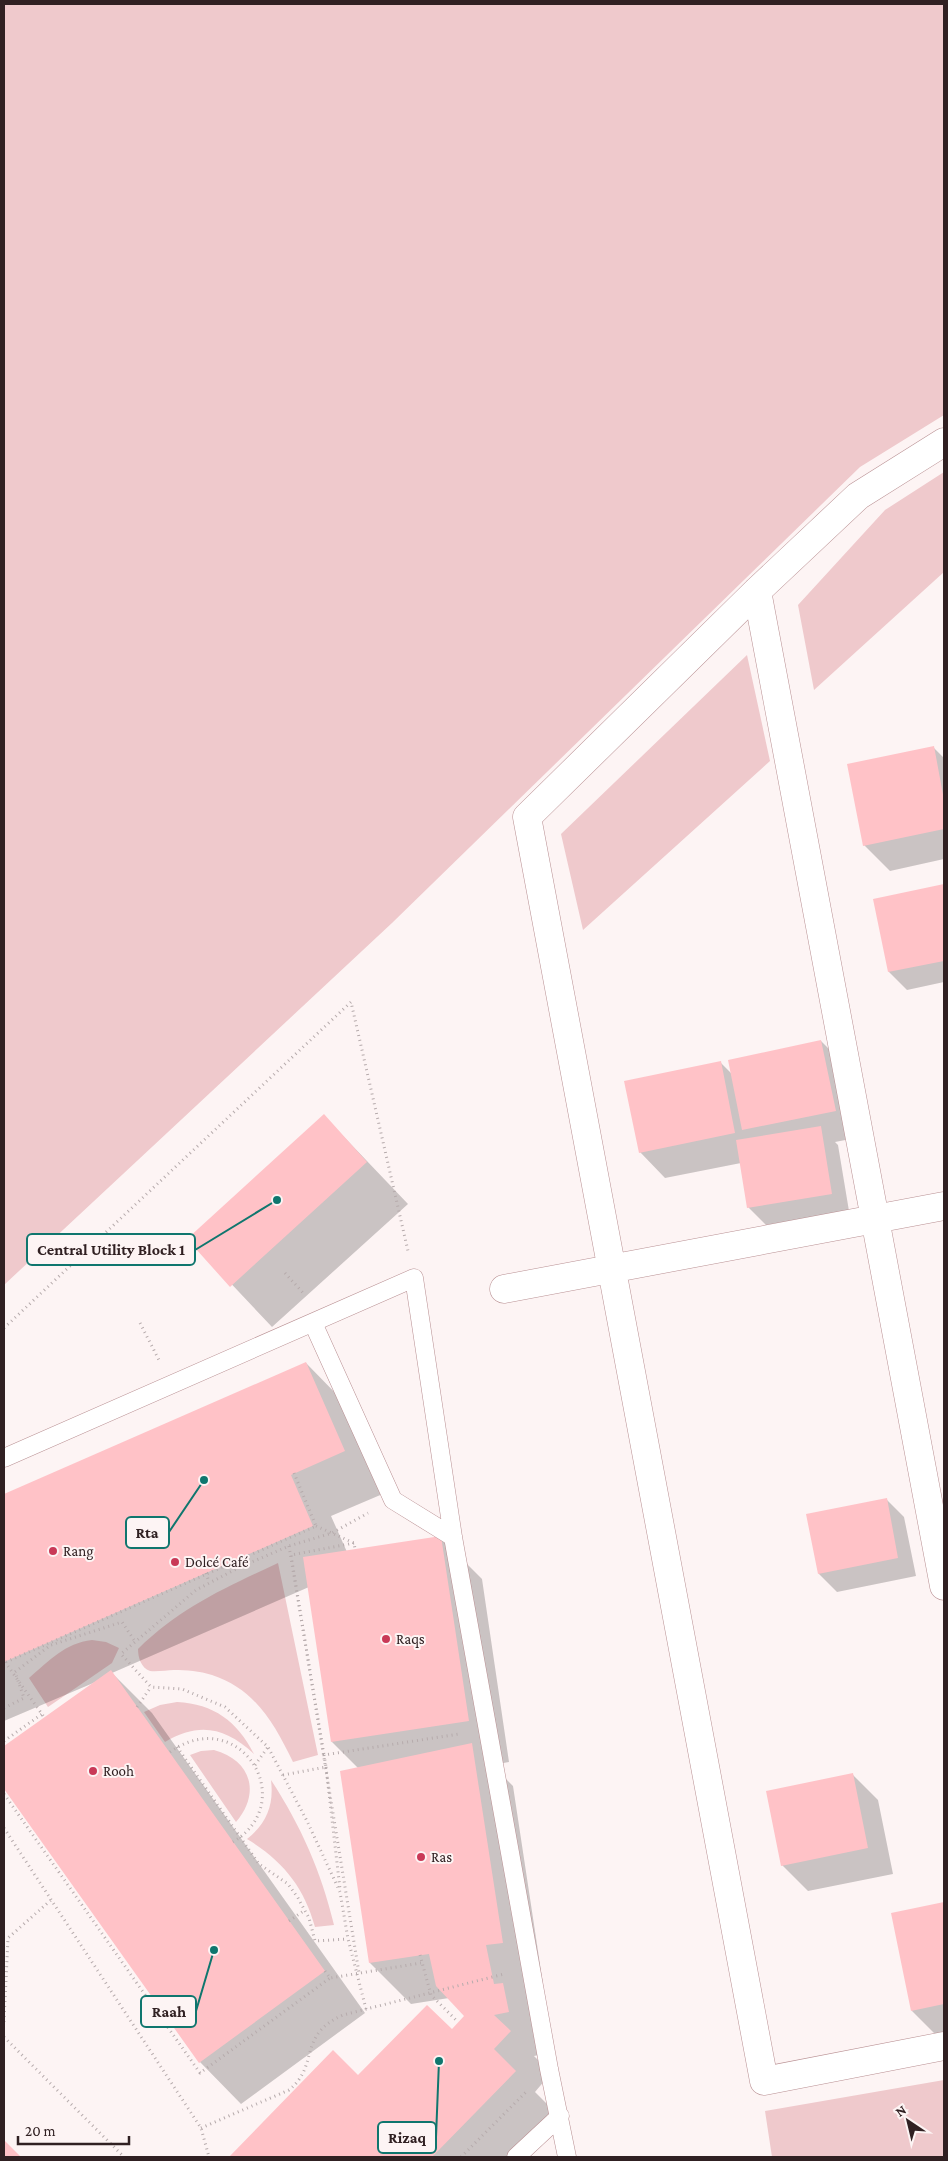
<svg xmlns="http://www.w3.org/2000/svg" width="948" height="2161" font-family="'Crimson Pro',serif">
<rect width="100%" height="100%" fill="#fdf4f4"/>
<path fill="#efc9cc" d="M4,4H944V415L860,467L392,923L4,1285Z
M944,472V572L814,690L798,605L885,510Z
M747,655L770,761L583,930L561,834Z
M278,1563L318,1755L293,1762C274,1723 255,1689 212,1675C200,1671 186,1670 174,1670C167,1670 157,1672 150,1671C141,1668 138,1657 138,1649C181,1607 225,1588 278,1563Z
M92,1640L106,1642L119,1648L112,1663L48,1707L29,1678C49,1661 65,1643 92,1640Z
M177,1702C214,1704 237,1721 254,1754C225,1727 199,1722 165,1742L144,1712L160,1705Z
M214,1750C251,1760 261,1793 236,1822L190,1755L201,1751Z
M271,1780C301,1826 321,1871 334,1925L315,1927C304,1887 283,1861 247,1839C267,1823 274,1805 271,1780Z
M944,2080V2157H772L765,2111Z"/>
<path fill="#0003" d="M933,747L944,758V859L890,871L864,845Z
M944,886V982L907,990L889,972L875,900Z
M821,1041L847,1067L861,1137L835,1142L838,1145L849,1211L766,1225L748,1207L741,1163L665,1178L640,1152L720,1062L732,1074Z
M324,1116L408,1204L272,1327L189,1239Z
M306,1363L347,1405L385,1493L331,1516L347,1552L440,1537L482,1579L509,1762L492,1765L513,1786L543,1984L527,1986L549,2053L534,2056L551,2073L535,2092L556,2113L513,2157H231L333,2052L358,2077L452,2031L466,2016L449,1998L411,2004L370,1963L359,1769L332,1742L309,1587L112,1673L152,1713L365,2013L241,2104L200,2062L4,1787V1748L98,1681L4,1721V1495Z
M886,1499L904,1517L916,1576L837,1592L819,1574L807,1515Z
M853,1775L878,1800L893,1874L808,1891L782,1865Z
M944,1903V2035L938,2037L912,2011L893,1914Z"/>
<path fill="#ffc2c7" d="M934,746L944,800V829L863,846L847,764Z
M944,884V961L888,972L873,899Z
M821,1040L836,1111L742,1130L728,1060Z
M721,1061L735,1133L639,1153L624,1081Z
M324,1114L367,1162L230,1287L187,1239Z
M821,1126L832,1194L747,1208L736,1140Z
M306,1362L345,1451L291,1475L313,1526L4,1662V1494Z
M887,1498L898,1558L818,1574L806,1514Z
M441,1536L469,1721L331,1742L303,1557Z
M111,1670L325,1971L199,2063L4,1789V1746Z
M472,1743L503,1943L486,1945L494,1984L503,1983L509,2012L494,2015L511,2031L494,2049L516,2071L432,2157H229L333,2050L358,2075L427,2005L452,2029L464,2016L436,1986L429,1954L369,1963L340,1771Z
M853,1773L868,1848L781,1866L766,1791Z
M944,1902V2004L911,2011L891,1913Z
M4,2140L21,2157H4Z"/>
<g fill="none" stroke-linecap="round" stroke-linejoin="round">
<g stroke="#b99093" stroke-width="19">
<path id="lane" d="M313,1323L393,1500L453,1537
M4,1458L414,1278L453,1537L549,2069L567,2157
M516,2157L560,2116"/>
</g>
<g stroke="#b99093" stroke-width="29">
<path id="street" d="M944,442L858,496L757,591L527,817L764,2081L944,2046
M757,591L944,1586
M504,1289L944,1206"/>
</g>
<path stroke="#b6abac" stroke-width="3" stroke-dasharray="1 4" stroke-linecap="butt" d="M285,1273L305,1295
M140,1323L159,1360
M4,1328L351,1002L408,1251
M289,1546L324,1755
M234,1560L238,1568
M206,1573L209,1582
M137,1707L151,1687
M4,1708L24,1698L15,1672L51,1645L122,1622L136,1643
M4,1741L42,1714
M177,1747L259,1864L288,1884L298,1898L309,1918L315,1941L348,1939
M170,1752C239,1703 301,1801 233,1842
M255,1765L268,1747
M326,1767L340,1889
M283,1775L326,1767L324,1755L459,1734
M4,1794L200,2073L330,1978
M4,1828L201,2128L209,2157
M289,1921L305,1910
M366,2009L348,1939L340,1892L307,1821L268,1747L225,1707L182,1689L151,1687L121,1654L196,1590L238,1568L289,1546L332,1533L368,1513
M4,2022L8,1938L51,1900
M4,2037L124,2157
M201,2128L289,2090C320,2065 297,2035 343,2015L504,1974
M461,2157L526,2092"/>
<use href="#lane" stroke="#fff" stroke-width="18"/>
<use href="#street" stroke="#fff" stroke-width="28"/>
<path stroke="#b6abac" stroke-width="3" stroke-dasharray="1 4" stroke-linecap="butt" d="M316,1526L354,1543L355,1549
M354,1543L291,1555L359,1973
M5,1662L44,1717
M6,1662L316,1526L294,1473
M420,1955L431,1995L458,2022
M325,1971L330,1978L421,1963"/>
</g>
<g fill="#c93957" stroke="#fdf4f4" stroke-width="2">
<circle cx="53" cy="1551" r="5"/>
<circle cx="175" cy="1562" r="5"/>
<circle cx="386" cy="1639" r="5"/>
<circle cx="93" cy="1771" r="5"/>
<circle cx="421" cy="1857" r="5"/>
</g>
<g text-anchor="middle" stroke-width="4" stroke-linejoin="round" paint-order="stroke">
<g font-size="15" fill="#302022" stroke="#fdf4f4" text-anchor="start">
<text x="63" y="1556">Rang</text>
<text x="185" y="1567">Dolcé Café</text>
<text x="396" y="1644">Raqs</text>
<text x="103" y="1776">Rooh</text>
<text x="431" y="1862">Ras</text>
</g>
</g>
<path fill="none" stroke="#0f766e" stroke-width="2" d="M277 1200L195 1250M204 1480L169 1532M214 1950L196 2011M439 2061L436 2137"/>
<g fill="#0f766e" stroke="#fdf4f4" stroke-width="2">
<circle cx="277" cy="1200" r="5"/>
<circle cx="204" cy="1480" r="5"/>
<circle cx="214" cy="1950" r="5"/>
<circle cx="439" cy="2061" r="5"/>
</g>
<g fill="#fdf4f4" stroke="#0f766e" stroke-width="2">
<rect x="27" y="1234" width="168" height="31" rx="5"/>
<rect x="126" y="1517" width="43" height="31" rx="5"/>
<rect x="141" y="1996" width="55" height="31" rx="5"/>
<rect x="378" y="2122" width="58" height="31" rx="5"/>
</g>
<g font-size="16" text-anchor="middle" font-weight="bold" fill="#302022">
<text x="111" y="1255">Central Utility Block 1</text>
<text x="147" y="1538">Rta</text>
<text x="169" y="2017">Raah</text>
<text x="407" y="2143">Rizaq</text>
</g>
<rect width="948" height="2161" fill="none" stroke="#302022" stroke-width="10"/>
<g transform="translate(908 2121) rotate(325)" stroke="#fdf4f4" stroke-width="4" paint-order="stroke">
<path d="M0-4L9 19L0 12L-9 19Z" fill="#302022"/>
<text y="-8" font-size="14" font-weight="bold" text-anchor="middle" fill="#302022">N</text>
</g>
<path d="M18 2136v8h111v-8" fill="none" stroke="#302022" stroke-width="2.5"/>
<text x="25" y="2136" font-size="15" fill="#302022" stroke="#fdf4f4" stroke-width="4" paint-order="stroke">20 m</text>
</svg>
